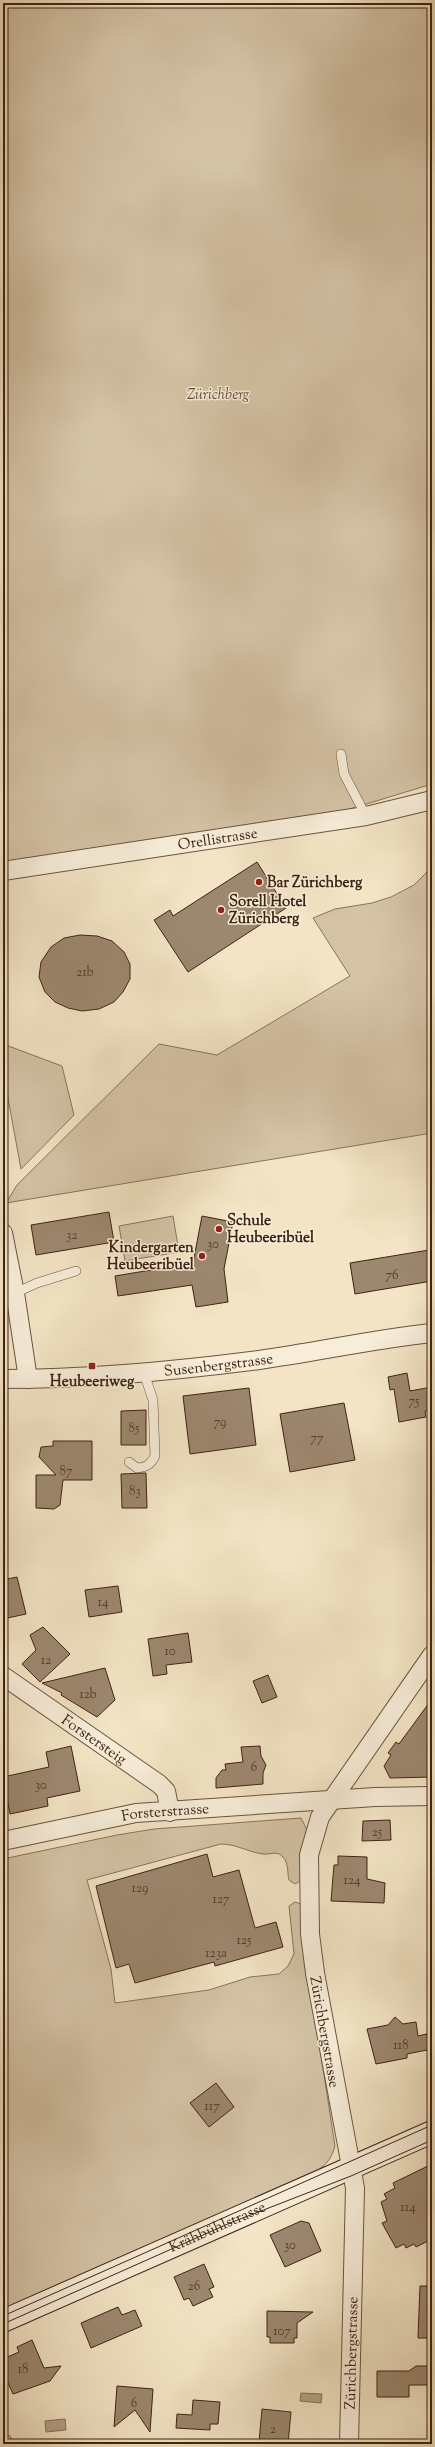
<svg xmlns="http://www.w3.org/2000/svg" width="435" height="2447" font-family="'Sorts Mill Goudy',serif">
<rect width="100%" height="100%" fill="#f2e4c4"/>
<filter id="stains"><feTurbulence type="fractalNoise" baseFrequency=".005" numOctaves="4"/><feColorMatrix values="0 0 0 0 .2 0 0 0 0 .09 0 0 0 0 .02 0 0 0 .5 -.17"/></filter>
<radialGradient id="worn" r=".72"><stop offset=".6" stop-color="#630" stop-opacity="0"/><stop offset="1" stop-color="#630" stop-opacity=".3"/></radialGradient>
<path fill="#d4c3a6" stroke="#8a735c" d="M3,3H432V784L340,812L3,864Z
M432,867V1133L6,1203L17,1185L159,1044L217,1055L350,976L313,918L335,909L372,903L391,897L414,885Z
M3,1044L62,1066L74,1115L21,1169L3,1071Z
M173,1216L179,1252L125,1261L119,1226Z
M301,1818L308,1832L302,1880L295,1884L289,1880C287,1873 289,1863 283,1857C277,1850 270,1855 263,1854C248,1852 236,1844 221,1844L87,1880L111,1969L115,2003L209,1990L250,1977L279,1974L288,1966L294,1954L289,1906L295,1902L301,1904L311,1991L335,2146C331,2161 324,2167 311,2174L3,2309V1859L117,1835L154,1829Z"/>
<path fill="#b5a287" stroke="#866f58" d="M301,2393L322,2394L321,2403L300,2401Z
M65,2419L66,2430L46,2432L45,2421Z"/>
<path fill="#9c876f" stroke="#3f2312" d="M257,862L286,908L188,972L154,920L170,910L173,916Z
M80,935L97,936L112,941L124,952L130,964V979L123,992L114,1002L99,1009L82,1011L68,1008L55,1002L45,992L39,977L41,962L51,947L64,938Z
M109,1212L114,1242L36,1255L31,1225Z
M202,1216L233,1222L224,1269L228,1302L196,1307L192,1285L118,1296L115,1276L193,1263Z
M429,1250L432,1281L355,1294L350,1263Z
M407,1373L410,1391L432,1387V1410L425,1411L426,1417L399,1422L394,1389L390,1390L388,1377Z
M249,1388L256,1445L190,1454L183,1396Z
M344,1403L355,1460L290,1472L280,1414Z
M146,1410V1445H121V1411Z
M53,1441H92V1480H63L60,1505L54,1509L36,1508V1475H56L39,1457L41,1447L53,1446Z
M146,1473L147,1508H122L121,1474Z
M17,1577L26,1614L3,1619V1580Z
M118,1586L122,1612L89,1617L85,1590Z
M43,1627L70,1654L40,1682L22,1664L36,1650L30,1635Z
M188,1633L192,1662L166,1665L167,1674L153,1676L148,1639Z
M105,1668L115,1700L97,1717L61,1695L62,1693L42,1683Z
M268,1675L277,1697L262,1703L253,1681Z
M432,1699V1777L390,1778L384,1766L391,1755L388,1753L396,1742L399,1744Z
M71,1746L80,1791L47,1798L48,1806L10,1814L3,1777L49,1767L46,1752Z
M260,1746L261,1756L266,1765L263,1773V1784L216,1788V1778L222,1770H226L225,1764L243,1762L241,1747Z
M390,1820L391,1840L362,1841L363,1821Z
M207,1854L213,1877L239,1870L255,1928L276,1922L283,1947L215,1966L214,1962L135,1983L129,1964L116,1968L96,1886Z
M338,1856L367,1857V1879L385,1883L384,1903L331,1901L334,1865H338Z
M395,2017L403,2024L416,2022L418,2036L431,2033L432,2049L407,2054V2058L376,2064L367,2029L388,2025Z
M216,2083L234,2107L209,2127L190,2103Z
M432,2164V2239L416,2247L414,2244L406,2248L404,2244L396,2248L382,2223L387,2221L381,2202L387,2199L384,2194L395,2188L393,2183Z
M301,2221L309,2223L321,2251L285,2267L270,2235Z
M204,2264L214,2287L209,2289L213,2297L193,2306L189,2298L184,2300L174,2277Z
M420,2286H432V2338H418Z
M118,2307L122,2315L135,2310L142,2326L91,2348L81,2323Z
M267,2311L313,2312L297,2323V2338H294V2343H270V2337H267Z
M32,2340L44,2368L61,2366L50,2381L13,2394L3,2372V2359L19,2352L17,2347Z
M416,2366H429V2385H409V2397H377V2371H409Z
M117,2386L153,2389L150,2432L135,2410L114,2427Z
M193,2400L220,2402L218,2424H210V2430L176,2428L177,2414L192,2415Z
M262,2409L291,2412L288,2444L259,2442Z"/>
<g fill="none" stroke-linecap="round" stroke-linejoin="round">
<g stroke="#6c533e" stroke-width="10">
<path id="lane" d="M341,754L344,774L366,816
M15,1293L37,1283L76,1271
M129,1462L137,1468C147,1467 151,1464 155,1456L153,1400L144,1373"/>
</g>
<g stroke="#6c533e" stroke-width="20">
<g id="street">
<path id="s1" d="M3,871L366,816L432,800"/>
<path d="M3,1233L15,1293L28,1379"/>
<path id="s2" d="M3,1379C89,1379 174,1371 259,1360C317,1352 374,1339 432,1333"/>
<path id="s3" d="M3,1676L159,1784L166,1791L170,1812"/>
<path id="s4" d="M3,1841L136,1813L375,1797L432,1796"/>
<path d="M3,2443V2444"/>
<path id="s5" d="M349,2444L355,2188L315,1973L310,1934L309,1855L320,1817L432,1655"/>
</g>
</g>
<g stroke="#3f2312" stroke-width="24">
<g id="secondary">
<path id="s6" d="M3,2321L432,2132"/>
</g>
</g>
<use href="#lane" stroke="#f7edd9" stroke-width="9"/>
<use href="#street" stroke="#f7edd9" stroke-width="18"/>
<use href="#secondary" stroke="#f7edd9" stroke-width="22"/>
<path stroke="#3f2312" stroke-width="1" d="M3,2316L432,2125
M3,2324L230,2223L351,2176L432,2140"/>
</g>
<g fill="#8f2418" stroke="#f7edd9" stroke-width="1.5">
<circle cx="259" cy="882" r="4"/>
<circle cx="221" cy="910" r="4"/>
<circle cx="219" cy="1229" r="4"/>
<circle cx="202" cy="1256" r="4"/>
<rect x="88" y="1362" width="8" height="8" rx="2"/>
</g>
<g text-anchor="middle" stroke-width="3" stroke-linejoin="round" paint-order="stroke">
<g font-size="13" fill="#563c29">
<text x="85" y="976">21b</text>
<text x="72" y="1239">32</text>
<text x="213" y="1248">30</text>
<text x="392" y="1279">76</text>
<text x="414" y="1405">75</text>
<text x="220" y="1426">79</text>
<text x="134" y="1432">85</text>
<text x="317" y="1442">77</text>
<text x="66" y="1475">87</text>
<text x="135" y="1495">83</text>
<text x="103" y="1606">14</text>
<text x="170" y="1655">10</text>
<text x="46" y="1664">12</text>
<text x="88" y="1698">12b</text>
<text x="254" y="1771">6</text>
<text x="41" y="1789">30</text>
<text x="377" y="1836">25</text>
<text x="352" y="1884">124</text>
<text x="140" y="1892">129</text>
<text x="221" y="1903">127</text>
<text x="244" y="1944">125</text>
<text x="216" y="1957">123a</text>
<text x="401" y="2049">118</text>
<text x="212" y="2110">117</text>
<text x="408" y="2211">114</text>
<text x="290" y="2249">30</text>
<text x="194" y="2290">26</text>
<text x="282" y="2335">107</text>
<text x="23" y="2373">18</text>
<text x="134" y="2407">6</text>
<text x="273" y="2433">2</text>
</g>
<g font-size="15" font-style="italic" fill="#644b37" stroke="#f7edd9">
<text x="218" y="399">Zürichberg</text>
</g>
<g font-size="15" fill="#3f2312" stroke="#f7edd9">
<text dy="5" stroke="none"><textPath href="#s1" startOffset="217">Orellistrasse</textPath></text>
<text dy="5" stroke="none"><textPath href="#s2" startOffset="216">Susenbergstrasse</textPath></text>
<text dy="5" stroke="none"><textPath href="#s3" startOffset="111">Forstersteig</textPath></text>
<text dy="5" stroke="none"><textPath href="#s4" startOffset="165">Forsterstrasse</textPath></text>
<text transform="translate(325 2032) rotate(80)" y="5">Zürichbergstrasse</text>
<text dy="5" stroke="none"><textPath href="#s6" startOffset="234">Krähbühlstrasse</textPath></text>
<text dy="5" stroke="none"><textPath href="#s5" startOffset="91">Zürichbergstrasse</textPath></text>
</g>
<g font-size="15" font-weight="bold" fill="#3f2312" stroke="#f7edd9" text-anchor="start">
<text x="267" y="887">Bar Zürichberg</text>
<text x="229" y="906">Sorell Hotel<tspan x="229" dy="17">Zürichberg</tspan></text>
<text x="227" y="1225">Schule<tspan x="227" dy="17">Heubeeribüel</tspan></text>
<text x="194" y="1252" text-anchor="end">Kindergarten<tspan x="194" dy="17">Heubeeribüel</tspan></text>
<text x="92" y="1386" text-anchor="middle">Heubeeriweg</text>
</g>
</g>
<rect width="435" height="2447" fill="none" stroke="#f2e4c4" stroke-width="16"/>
<rect x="4" y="4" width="427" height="2439" fill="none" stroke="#3f2312" stroke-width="2"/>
<rect x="8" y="8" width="419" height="2431" fill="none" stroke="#3f2312"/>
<rect width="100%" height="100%" filter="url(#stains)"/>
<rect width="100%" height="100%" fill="url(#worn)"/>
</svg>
